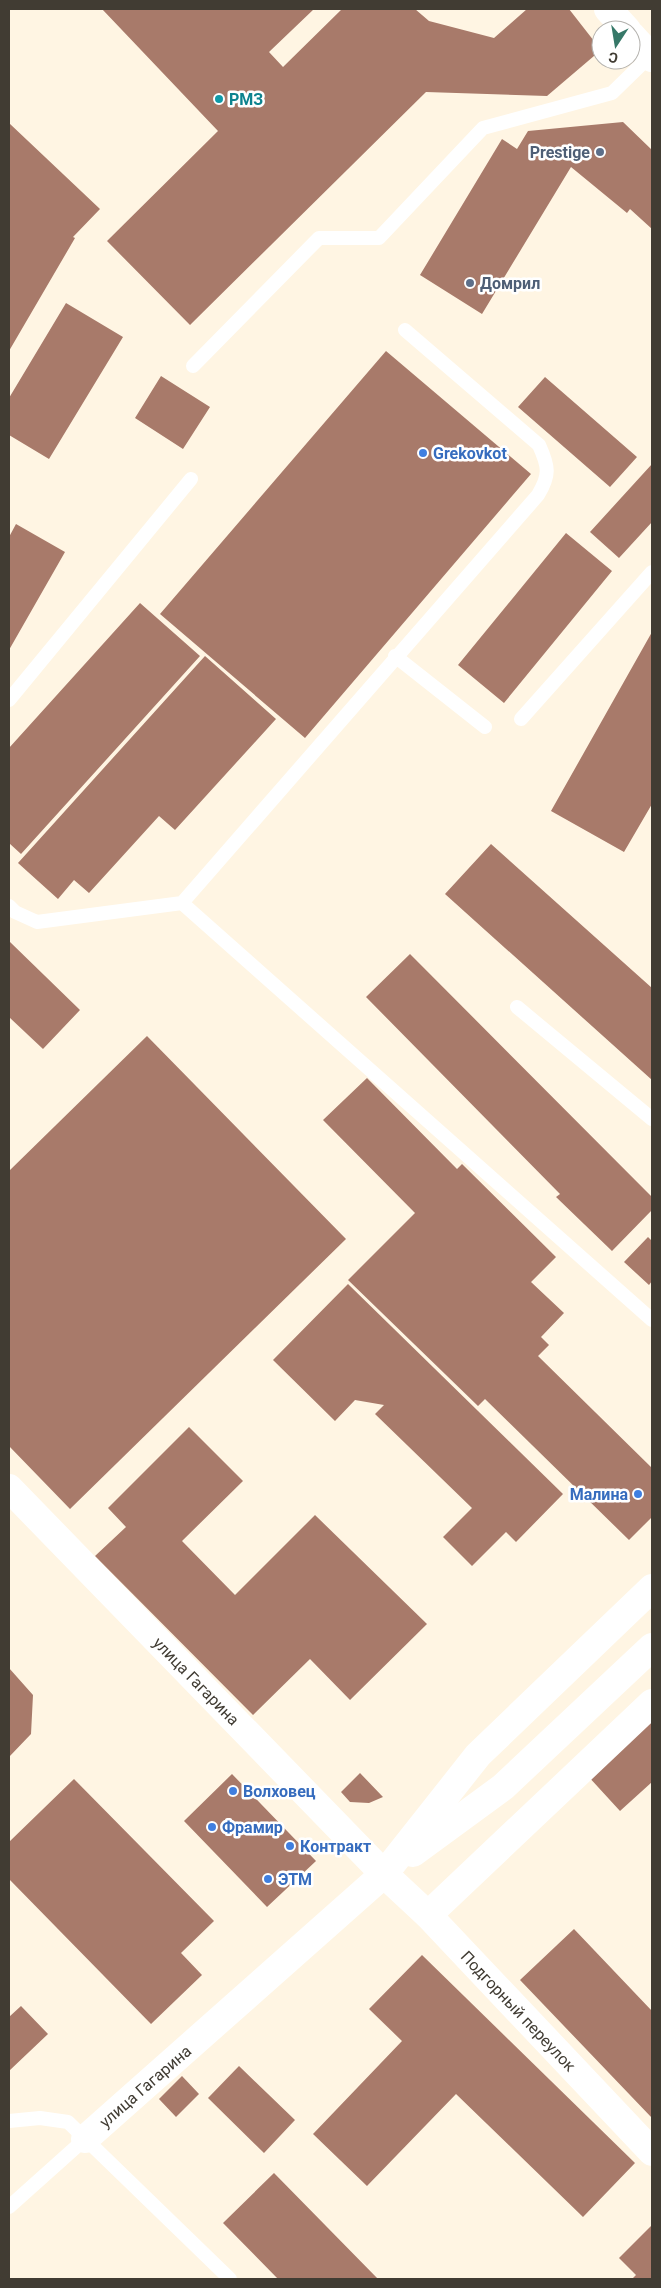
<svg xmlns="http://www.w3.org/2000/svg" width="661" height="2288" font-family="Roboto,sans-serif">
<rect width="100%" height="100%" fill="#fff5e3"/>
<path fill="#a87a6a" d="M102,9H314L269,52L283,67L342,9H415L429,21L494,38L527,9H569L601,50L547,96L426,92L190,325L107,241L218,131Z
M623,122L652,150V229L630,209L627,213L571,167L482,314L420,275L502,139L517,149L528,131Z
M9,123L100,209L73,237L75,238L9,351Z
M66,303L123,337L49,459L9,435V398Z
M386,351L531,474L305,738L160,614Z
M161,376L210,407L183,449L135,418Z
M545,377L637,457L610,487L518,407Z
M652,464V522L619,558L590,532Z
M16,524L65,552L9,650V537Z
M566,533L612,571L504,703L458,665Z
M140,603L200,656L21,854L9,843V748Z
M652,632V804L624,852L551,811Z
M205,656L276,719L175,830L159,816L89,893L74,880L58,899L18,863Z
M491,844L652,988V1080L445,894Z
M9,941L80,1010L43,1049L9,1017Z
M410,954L652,1197V1210L612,1251L556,1197L560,1194L366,997Z
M147,1036L346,1239L70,1509L9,1446V1171Z
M367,1078L457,1169L462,1164L556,1257L531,1282L564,1313L541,1337L549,1345L538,1356L652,1468V1517L629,1540L485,1399L478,1406L348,1280L415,1213L323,1120Z
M648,1237L652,1241V1281L649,1285L624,1262Z
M348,1284L563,1494L516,1542L506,1532L472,1566L443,1537L472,1508L375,1414L384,1405L355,1400L335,1421L273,1360Z
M189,1427L243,1481L182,1541L235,1595L315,1515L427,1624L350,1700L310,1659L253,1715L95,1556L126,1527L108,1508Z
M9,1668L33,1695L31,1734L9,1757Z
M652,1717V1782L620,1811L587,1775Z
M360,1773L383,1797L369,1803L350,1802L341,1792Z
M232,1774L316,1861L267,1907L184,1821Z
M74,1779L214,1921L181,1953L202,1975L151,2024L9,1879V1842Z
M574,1929L652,2011V2118L520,1980Z
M422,1955L635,2163L583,2217L456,2094L367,2186L313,2134L402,2041L369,2009Z
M21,2006L48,2034L9,2071V2017Z
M239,2066L295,2120L264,2153L208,2098Z
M182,2076L199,2094L176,2117L159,2099Z
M274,2173L378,2279H278L223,2223Z
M652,2225V2279H632L636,2275L619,2258Z"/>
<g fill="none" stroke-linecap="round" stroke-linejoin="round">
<path stroke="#fff" stroke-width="14" d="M193,366L319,238H379L483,128L612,93L650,56
M395,656L485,727
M9,700L191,479
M521,719L652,572
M182,903L538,495C550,475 549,467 539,445L405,330
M9,906L15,912L37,922L182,903L652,1320
M517,1007L652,1119
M9,2121L40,2118L68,2122L230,2279
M9,2207L85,2139"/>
<path stroke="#fff" stroke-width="28" id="s1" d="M9,1488L384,1874L85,2139"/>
<g stroke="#fff" stroke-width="28">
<path d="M413,1853L503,1787L652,1647"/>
<path d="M384,1874L478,1755L652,1588"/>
<path id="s2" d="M384,1874L428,1915L652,2152"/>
<path d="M428,1915L652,1703"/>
</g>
<path stroke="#fff" stroke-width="28" d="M608,9L627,30
M631,35L652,58"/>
</g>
<circle fill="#0f9aa8" stroke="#fff" stroke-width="2" cx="219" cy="99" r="5"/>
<g fill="#5c6f8a" stroke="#fff" stroke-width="2">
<circle cx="600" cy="152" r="5"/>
<circle cx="470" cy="283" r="5"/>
</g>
<g fill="#3f7fe0" stroke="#fff" stroke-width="2">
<circle cx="423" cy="453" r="5"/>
<circle cx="638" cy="1494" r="5"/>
<circle cx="233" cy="1791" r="5"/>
<circle cx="212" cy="1827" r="5"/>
<circle cx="290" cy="1846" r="5"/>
<circle cx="268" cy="1879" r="5"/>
</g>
<g text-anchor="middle" stroke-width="5" stroke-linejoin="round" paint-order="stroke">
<g font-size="16" font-weight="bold" fill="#0d838f" stroke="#fff" text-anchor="start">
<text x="229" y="105">РМЗ</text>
</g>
<g font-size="16" font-weight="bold" fill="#4e5e75" stroke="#fff" text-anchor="end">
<text x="590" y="158">Prestige</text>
<text x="480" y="289" text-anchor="start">Домрил</text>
</g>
<g font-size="16" font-weight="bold" fill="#366cbe" stroke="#fff" text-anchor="start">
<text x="433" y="459">Grekovkot</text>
<text x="628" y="1500" text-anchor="end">Малина</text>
<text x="243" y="1797">Волховец</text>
<text x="222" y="1833">Фрамир</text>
<text x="300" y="1852">Контракт</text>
<text x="278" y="1885">ЭТМ</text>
</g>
<g font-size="16" fill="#413c33" stroke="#fff">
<text dy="6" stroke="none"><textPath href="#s1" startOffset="269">улица Гагарина</textPath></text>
<text dy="6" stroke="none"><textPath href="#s2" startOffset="192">Подгорный переулок</textPath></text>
<text transform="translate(145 2086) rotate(-41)" y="6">улица Гагарина</text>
</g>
</g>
<rect width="661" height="2288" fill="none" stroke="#413c33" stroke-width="20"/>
<g transform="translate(616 45) rotate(192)"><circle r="24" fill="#ffffff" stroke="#b3b1ad"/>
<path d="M0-4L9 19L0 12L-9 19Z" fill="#367868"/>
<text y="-8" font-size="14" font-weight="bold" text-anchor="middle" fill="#413c33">С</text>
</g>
</svg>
